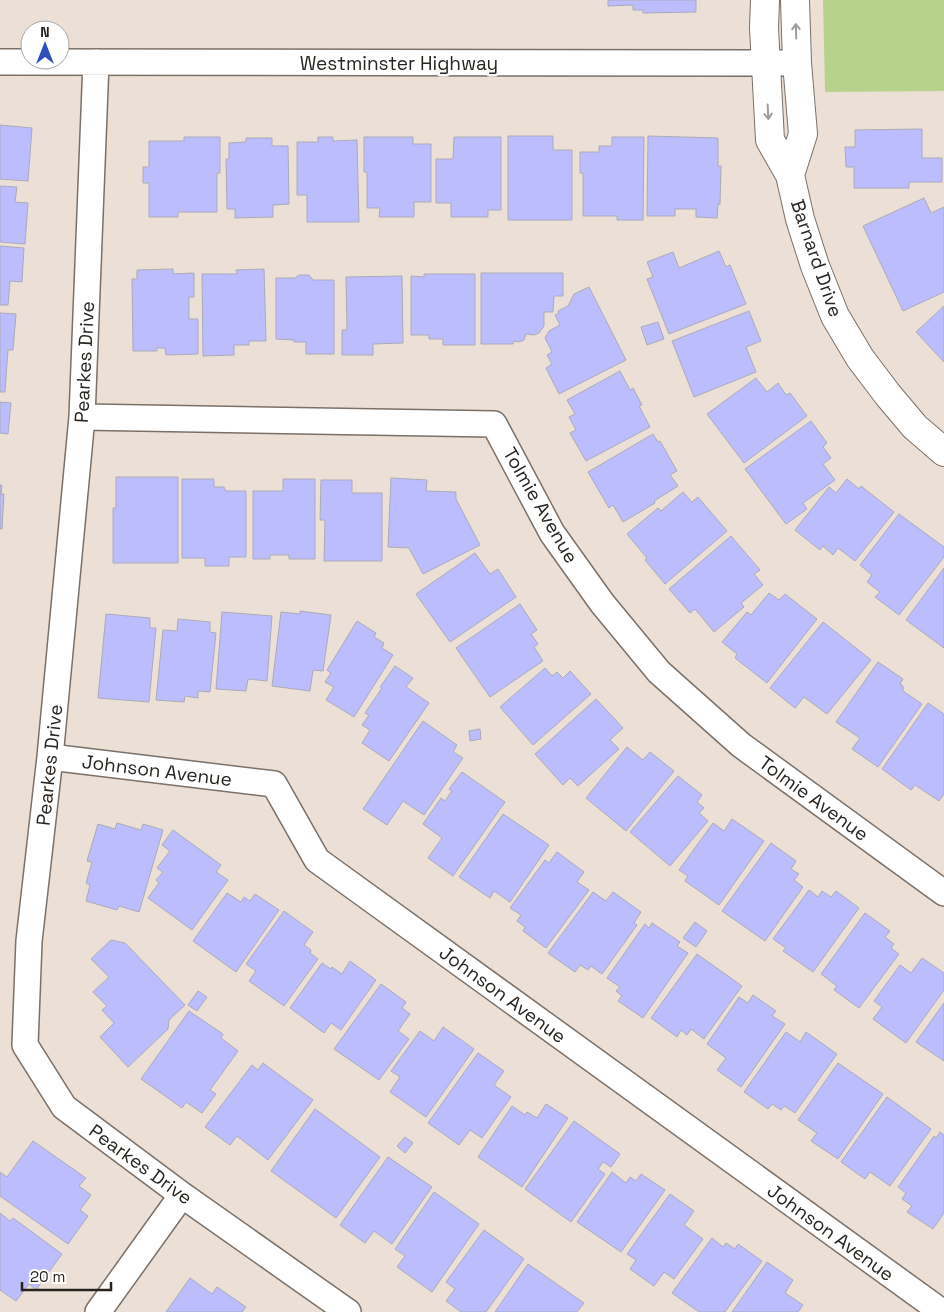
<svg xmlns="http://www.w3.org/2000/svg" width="944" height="1312" font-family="'Space Grotesk',sans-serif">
<rect width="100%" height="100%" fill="#ece0d6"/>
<path fill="#b7d28b" d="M823,0H944V91L825,92Z"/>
<path fill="#bcbdff" stroke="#aaaab7" d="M608,0H696V12L643,13V10H633V5L608,6Z
M0,125L32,128L28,181L0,179Z
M922,129V158H942V182H909V188H854V167H846L845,147H855V130Z
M508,136H553V150H572V220H508Z
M648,136L718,138V166H721L720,204H718L717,218L696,217V209H675V216H647Z
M184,137H220V173H217V212H178V217H149V183H143V167H149V141H184Z
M318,137H333V141L357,140L359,222H307V195H297V142H318Z
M364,137H413V144H431V202H414V217H379L380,208H367V172H364Z
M454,137H501V210H488V217H451V203H436V159H453Z
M612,137H644L643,220H617V216H583V173H580V152H599V146H612Z
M246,138H272V146H288L289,204L273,205V217L235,218V209H227L226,159H229V143L246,142Z
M0,186L17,187L15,202L28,203L25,244L0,242Z
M924,198L931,213L944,207V292L903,311L863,226Z
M0,246L24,248L22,282L10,281L8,305H0Z
M719,251L726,267L730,265L746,304L669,334L647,279L653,277L647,262L673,252L679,268Z
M173,269V274L194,273V297H189V319H198V354L166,355L165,348H157V351H133L132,279H137V270Z
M264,269L266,341H249V345H234V355L203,356L202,274H237L236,270Z
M481,273H563V296H554L553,312H544V326L539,333L534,335L526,334L524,340L519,342L514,341L513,344H481Z
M424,274H475V345H443V339H429V335H411V276L424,277Z
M299,275H309L313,280H334V354H306V342H294V340L276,339V278H295Z
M402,276L403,343L373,344V355H342V330H347L346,277Z
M589,287L626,360L559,394L546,368L552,364L547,355L552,352L545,338L549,331L560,325L555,315L559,313L558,311L568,306L574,294Z
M944,306V362L916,332Z
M749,311L761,341L746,347L756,372L694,397L672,341Z
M0,313L16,314L13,350H8L5,392H0Z
M658,322L664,339L647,345L641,327Z
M620,371L630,390L633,388L642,405L639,406L650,427L586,461L570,433L576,430L569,417L575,414L567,400Z
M756,378L767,392L778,383L786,395L790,393L807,416L744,463L707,414Z
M0,402L11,403L8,434L0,433Z
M811,421L827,443L823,447L831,458L823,464L835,480L803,503L807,509L786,524L745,469Z
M653,434L658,442L660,441L677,471L670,475L678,486L654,501L655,503L623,522L613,505L609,508L588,472Z
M116,477H178V563H113V508H116Z
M391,478L427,480L426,491L456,492V499L480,545L423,574L409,548L388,547Z
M182,479H214V487H224L226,491H246V557H229V566H205V558H182Z
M283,479H315V559H289V555H270V559H253V491H283Z
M847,479L859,489L861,486L894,512L855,561L838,548L833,555L823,546L820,550L795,530L829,487L836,493Z
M321,480H352V493H382V561H324L325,520H320Z
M0,485H2L1,494H4L2,529H0Z
M683,492L692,502L698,497L727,531L665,584L645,560L647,558L627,534L658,508L661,511Z
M899,514L944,547V557L899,615L875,597L880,592L867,582L872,575L860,565Z
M731,536L760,570L754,574L763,585L741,603L744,607L714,632L695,609L690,613L669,589Z
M475,553L490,574L498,569L516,597L450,642L416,594Z
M944,568V648L906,620Z
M769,593L779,600L785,594L817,619L767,683L735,658L737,654L722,642L747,612L751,615Z
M520,604L537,630L531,634L538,644L534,647L543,661L490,697L456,648Z
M300,611L331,615L323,671L313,670L310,691L272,686L281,612L300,614Z
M222,612L272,616L267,681L248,679L246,691L216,689Z
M106,614L150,618V628H156L149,702L98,698Z
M178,619L210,622V632L216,633L210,692L198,691V698L185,696L184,702L156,700L163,630L177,631Z
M357,621L376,633L374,637L384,643L382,648L393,655L354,717L326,700L334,687L325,682L331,673L327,670Z
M823,622L871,660L827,714L804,697L795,708L770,688Z
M878,662L903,679L900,684L903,686V691L922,704L878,767L852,749L860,738L836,722Z
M395,666L413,678L406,687L429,703L389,761L362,743L370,730L362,725L369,715L365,713L382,688L380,687Z
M545,668L552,676L557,672L563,678L570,671L591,694L533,745L500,707Z
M596,699L623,728L610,740L619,749L578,786L570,778L563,785L535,754Z
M928,703L944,714V794L939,801L915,785L911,790L882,769Z
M423,721L457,745L453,752L463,758L424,815L403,801L387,825L363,809Z
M480,729L481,739L470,741L469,731Z
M627,747L643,760L650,752L674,771L626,831L586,798Z
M462,772L505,802L453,876L428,858L442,838L423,824L441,798L445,801L452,791L449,789Z
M678,776L702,795L697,802L704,808L699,813L708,821L670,866L630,832Z
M503,814L549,845L510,902L494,891L490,898L459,877Z
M732,819L764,841L719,905L685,881L688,876L679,870L713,823L724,831Z
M117,823L141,830L143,824L163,830L139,912L119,906L117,910L86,901L90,885L86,883L92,862L87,861L98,824L115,829Z
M173,830L221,865L216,872L228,880L192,930L148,898L159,883L156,880L163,872L157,868L170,851L162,845Z
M771,843L796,861L791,869L799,874L794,880L803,887L765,941L722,911Z
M557,852L584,872L577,882L589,890L546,948L523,931L525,927L517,921L521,915L510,908L545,860L549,863Z
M809,890L818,897L822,891L831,897L836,891L859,908L813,972L783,951L786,948L773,939Z
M593,892L606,901L613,892L641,912L634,923L637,925L602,974L591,966L588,970L580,965L575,972L548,953Z
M227,893L241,902L244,897L250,901L255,894L279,910L236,972L193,941Z
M284,911L313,932L304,945L311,950L310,953L318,959L284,1006L249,981L256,971L246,964Z
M865,913L890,931L885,937L894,944L891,948L899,954L859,1008L834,990L837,986L821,974Z
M695,922L707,931L696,947L683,938Z
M652,923L680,942L677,946L688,953L643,1018L618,1001L622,996L616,991L620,987L607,978L645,924L649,928Z
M111,940L125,943L185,1005L169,1020L168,1029L128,1067L100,1037L114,1023L102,1010L107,1006L93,992L109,977L91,959Z
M697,954L742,986L704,1039L691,1029L687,1035L681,1030L677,1037L651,1018Z
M922,958L944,973V990L906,1043L873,1019L882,1007L874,1001L900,965L911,973Z
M350,961L376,980L341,1030L331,1023L324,1033L290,1008L322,963L331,969L332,967L342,974Z
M381,984L406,1002L402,1008L410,1014L398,1031L409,1039L379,1080L334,1049Z
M198,991L207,997L197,1011L188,1005Z
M753,995L776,1011L772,1016L785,1024L741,1087L717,1070L726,1058L707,1044L739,997L748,1003Z
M944,1003V1061L916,1042Z
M189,1011L223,1034L221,1038L238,1051L210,1090L216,1094L202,1113L186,1102L182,1108L141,1079Z
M443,1027L474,1049L426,1117L390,1092L400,1077L391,1071L420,1031L434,1041Z
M786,1032L800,1042L806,1032L837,1054L795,1113L784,1106L781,1110L772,1104L768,1109L744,1092Z
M478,1053L504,1071L494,1085L511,1097L482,1138L470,1130L459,1145L428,1123Z
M263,1063L313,1100L268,1160L237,1136L230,1145L205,1127L252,1065L258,1070Z
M838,1063L883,1094L838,1159L811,1141L817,1133L798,1120Z
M887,1097L931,1129L890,1186L870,1172L865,1179L841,1162Z
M546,1104L568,1118L522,1187L478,1157L512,1106L525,1115L527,1112L537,1118Z
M315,1109L380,1157L336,1218L271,1171Z
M574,1121L620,1154L611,1167L603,1162L598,1169L605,1174L571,1222L525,1189Z
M940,1132L944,1135V1213L933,1229L907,1212L912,1206L902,1199L906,1193L898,1187L934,1136L936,1138Z
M405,1137L413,1143L405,1153L397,1146Z
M33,1141L86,1178L79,1186L91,1195L80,1210L88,1216L68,1244L0,1196V1172L7,1177Z
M388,1157L432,1187L392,1244L374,1231L365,1243L340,1225Z
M612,1172L626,1183L630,1177L636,1181L641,1174L665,1190L621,1252L577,1222Z
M434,1192L479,1224L432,1292L397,1267L405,1256L395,1249Z
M670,1194L694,1211L684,1225L703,1239L674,1279L664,1272L654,1286L630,1269L636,1260L627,1254Z
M0,1213L10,1221L13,1218L62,1254L36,1290L29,1284L16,1301L0,1290Z
M484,1230L524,1259L486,1312H461L446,1301L455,1289L446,1282Z
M712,1238L723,1247L726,1243L735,1249L738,1244L762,1261L725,1312H699L672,1293Z
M767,1262L793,1280L785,1293L803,1305L798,1312H732Z
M528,1264L584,1303L577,1312H495Z
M190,1278L212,1294L217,1287L246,1307L242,1312H166Z"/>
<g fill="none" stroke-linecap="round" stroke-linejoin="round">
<g stroke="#7a7067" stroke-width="28">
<path id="street" d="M0,62L797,63
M96,62L82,417L50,757L29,941L25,1045L64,1107L182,1195L348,1312
M82,417L494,424L552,533L602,603L659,672L741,745L944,893
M50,757L274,784L317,860L942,1312
M98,1312L182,1195"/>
</g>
<g stroke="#7a7067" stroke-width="30">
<path id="secondary" d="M765,0L764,28L770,140L790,175L800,219L815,266L835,316L860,358L888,395L915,427L944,452
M790,175L803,134L797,63L795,0"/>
</g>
<use href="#street" stroke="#fff" stroke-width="25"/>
<use href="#secondary" stroke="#fff" stroke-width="28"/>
</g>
<defs><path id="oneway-shaft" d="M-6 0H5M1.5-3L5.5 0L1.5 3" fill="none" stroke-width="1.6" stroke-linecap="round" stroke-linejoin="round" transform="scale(1.25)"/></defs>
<g stroke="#9e9c9a">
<use href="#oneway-shaft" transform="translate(796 31) rotate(-92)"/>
<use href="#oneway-shaft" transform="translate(768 112) rotate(87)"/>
</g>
<g text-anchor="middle" stroke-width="5" stroke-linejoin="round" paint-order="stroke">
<g font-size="19" fill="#27231f" stroke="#fff">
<text x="399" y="70">Westminster Highway</text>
<text transform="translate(817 258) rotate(71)" y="7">Barnard Drive</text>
<text transform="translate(84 362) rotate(-87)" y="7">Pearkes Drive</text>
<text transform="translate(541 505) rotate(60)" y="7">Tolmie Avenue</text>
<text transform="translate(49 765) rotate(-84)" y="7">Pearkes Drive</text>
<text transform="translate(157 770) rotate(7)" y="7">Johnson Avenue</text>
<text transform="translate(814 798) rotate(36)" y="7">Tolmie Avenue</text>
<text transform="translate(503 994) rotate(36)" y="7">Johnson Avenue</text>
<text transform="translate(141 1164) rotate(36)" y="7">Pearkes Drive</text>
<text transform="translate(831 1232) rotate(36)" y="7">Johnson Avenue</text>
</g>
</g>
<g transform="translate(45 45)"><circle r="24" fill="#ffffff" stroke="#a9a7a5"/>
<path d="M0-4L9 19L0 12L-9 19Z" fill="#2e4ebe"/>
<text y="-8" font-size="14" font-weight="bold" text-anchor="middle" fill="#27231f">N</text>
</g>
<path d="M22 1282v8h89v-8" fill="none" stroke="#27231f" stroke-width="2.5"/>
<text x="30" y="1282" font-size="15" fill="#27231f" stroke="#ffffff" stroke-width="4" paint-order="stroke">20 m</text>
</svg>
